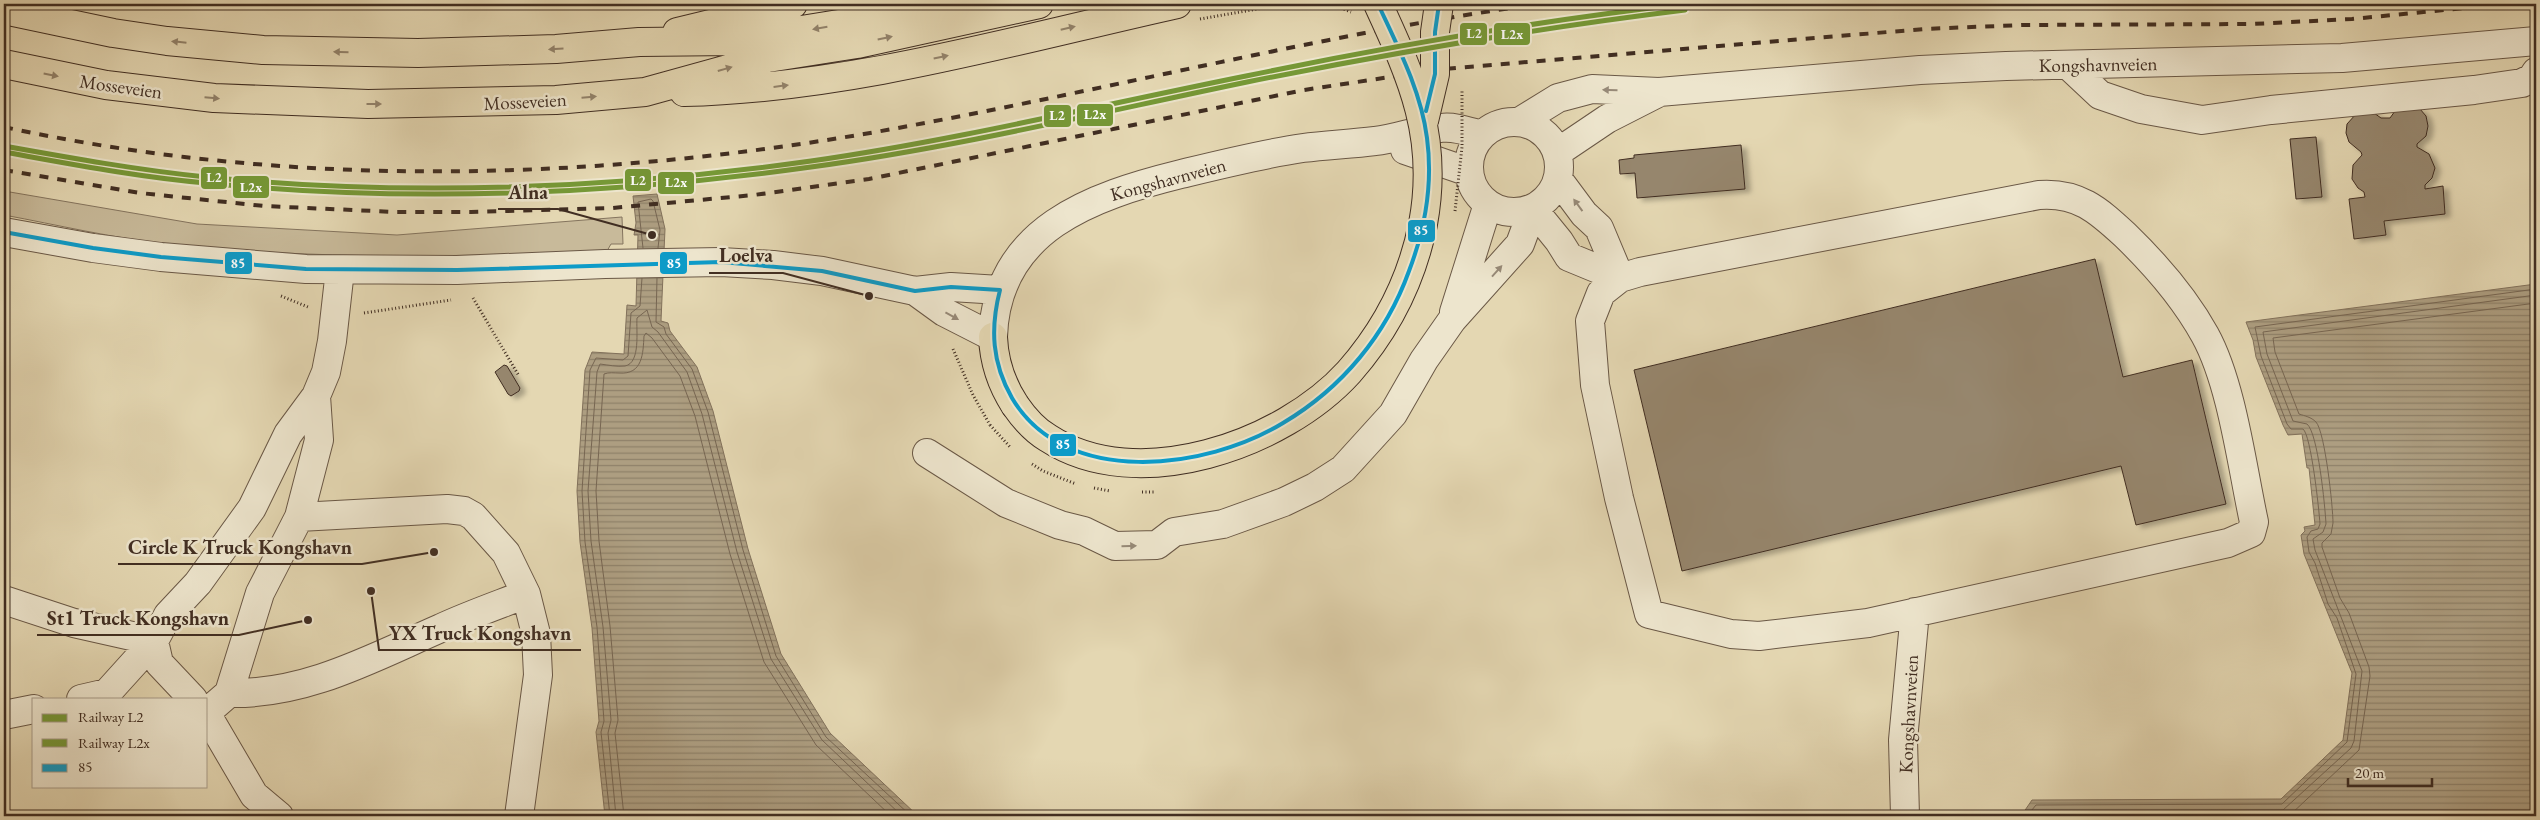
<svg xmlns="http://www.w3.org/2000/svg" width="2540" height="820" font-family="'EB Garamond',serif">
<defs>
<pattern id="water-rules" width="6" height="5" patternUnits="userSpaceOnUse" patternTransform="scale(1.25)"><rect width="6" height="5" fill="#ad9e81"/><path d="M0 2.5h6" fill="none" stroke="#8e8169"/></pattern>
<filter id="shadow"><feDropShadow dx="5.5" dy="3" stdDeviation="2.5" flood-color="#0004"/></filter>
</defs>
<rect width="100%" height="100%" fill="#e4d7b2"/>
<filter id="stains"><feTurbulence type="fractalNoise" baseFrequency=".004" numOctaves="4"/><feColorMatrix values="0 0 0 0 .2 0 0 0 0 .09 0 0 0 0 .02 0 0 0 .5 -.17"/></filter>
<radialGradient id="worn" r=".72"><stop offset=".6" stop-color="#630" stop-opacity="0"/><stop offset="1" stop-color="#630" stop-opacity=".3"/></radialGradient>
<path fill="#c8ba9a" stroke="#84745e" d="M4,191L197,224L397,235L622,217L623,244H611L607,251C460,257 314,260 168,244C112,238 58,225 4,215Z"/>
<path fill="url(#water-rules)" stroke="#82715b" d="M657,194L665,229L661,321L668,323L670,331L697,367L713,411L748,549L781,654L830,733L918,816H605L596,732L599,721L592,628L580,542L577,491L585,370L592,352L624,354L627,305L636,306L638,235H634L636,223L633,196Z
M2536,284V816H2021L2032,800L2281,799L2343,740L2352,673L2304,554L2301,535L2305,531L2304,527L2315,525L2309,468H2307L2302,434L2288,435L2283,425L2256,357L2253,340L2246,322Z"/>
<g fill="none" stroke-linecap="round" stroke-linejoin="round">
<path stroke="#776652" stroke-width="1" d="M643,248L638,202L651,199L653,201L660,230L658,248
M657,278L656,322L664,327L666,334L692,369L708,412L743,550L776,656L826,737L911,816
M610,816L601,732L604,721L597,627L585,542L582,491L590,370L596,358L623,360L628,356L631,313L640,306L642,278
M616,816L608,733L611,720L603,627L591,541L588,491L597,372L600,364C608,365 617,367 625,366C641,363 636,330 637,318L647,310L652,327L658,332L687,372L702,414L737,552L771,659L822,740L902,816
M624,816L615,733L618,720L610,626L599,541L596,491L604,374C609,372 614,373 619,373C643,375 643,353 644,336L646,333L652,338L680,376L695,416L730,554L764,662L816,745L891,816
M2027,816L2036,805L2282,804L2347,742L2356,674L2337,618L2328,604L2315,563L2309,552L2307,537L2311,531L2318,529L2320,524C2319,509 2311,435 2303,429H2291L2287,424L2261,356L2255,327L2536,289
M2035,816L2039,811L2283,810L2351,748L2354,741L2362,671L2315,550L2313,539L2323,532L2326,524C2325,506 2318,433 2307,424L2293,421L2267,354L2263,332L2536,295
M2289,816L2359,750L2370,676L2369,667L2349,613L2340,598L2322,547V543L2331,534L2333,523C2333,507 2325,432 2316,422C2311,417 2305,416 2299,414L2275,352L2273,338L2536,303"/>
</g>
<path fill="#96866d" stroke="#412e22" filter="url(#shadow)" d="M2420,109L2426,116L2428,126L2426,136L2417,144V147L2429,154L2435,168L2432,178L2425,185V189L2443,186L2445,214L2384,221L2386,235L2354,239L2349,199L2365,197L2364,192L2358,188L2352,179L2353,165L2362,155L2361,152L2349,142L2346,133L2347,124L2356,114L2374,113L2381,118H2390L2395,111Z
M2316,137L2322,197L2296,199L2290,139Z
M1741,145L1745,189L1637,198L1635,173L1620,174L1619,160L1634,158V155Z
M2095,259L2123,377L2192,360L2226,504L2136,525L2121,466L1682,571L1634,370Z
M504,365L507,366L520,388L519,391L511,396L508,394L495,372Z"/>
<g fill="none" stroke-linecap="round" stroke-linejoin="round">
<g stroke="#6a5846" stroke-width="30">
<path id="minor" d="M2068,65L2100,95L2141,109L2202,120L2271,110L2474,90L2522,83L2532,78L2536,72
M1469 167a45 45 0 1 1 90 0a45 45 0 1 1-90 0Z
M1519,122L1558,98L1592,89L1659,92L1920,70L2006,66L2342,58L2536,41
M1405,150L1469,172
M1558,152L1607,119L1658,93
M1558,179L1584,214L1599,228L1620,278
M1533,209L1559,241L1569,257L1620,278L1640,272L2039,195C2078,192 2098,210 2125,235C2156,265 2184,297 2205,335C2232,384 2242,467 2254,522L2251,533L2228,543L1868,623L1759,636L1731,634L1649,614L1619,498L1595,385L1590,321L1601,293L1620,278
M4,232L93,248L161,257L306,269L457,270L605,264L721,262L773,265L822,271L915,291L951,287L1000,290
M915,291L944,312L993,337C996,229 1092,196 1181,174C1222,164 1262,154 1303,148C1327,145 1351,144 1375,141C1397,139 1419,129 1441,128C1455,126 1470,132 1482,135
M1454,312L1488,204
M927,453L1006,503L1060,525L1084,531L1115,546L1157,545L1174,532L1223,524L1284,502L1315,487L1343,469L1393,414L1424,360L1452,320L1520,244L1533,209
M299,517L447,509L464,511L473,516L506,553L526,594L536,634L538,675L519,816
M4,600L74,623L154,641L168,615L198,583L252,508L288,434L316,396L326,372L332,341L340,270
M154,641L159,663L193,699
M229,693L260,593L299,517L319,440L316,396
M81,699L107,693L154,641
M206,713L229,693C306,695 372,658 441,628C469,615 498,605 526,594
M206,713L254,795L279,816
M4,715L34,709
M1905,816L1903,740L1915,612"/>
</g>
<g stroke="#412e22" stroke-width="30">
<path id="highway" d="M4,10L113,33L167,41L263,50L418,53L556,49L639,42L733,41L851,22L936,4
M677,32L793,4
M4,64L106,85L214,98L368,104L556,100L645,92L768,58L857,44L1039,4
M684,92C851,88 1015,40 1177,4
M993,337C994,362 1002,385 1015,405"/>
</g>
<path stroke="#412e22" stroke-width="3" stroke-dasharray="1 2.5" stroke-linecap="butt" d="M1200,19L1286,4
M281,296L308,307
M473,298L519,376
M364,313L451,300
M953,349L973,395L990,425"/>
<use href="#minor" stroke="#ede5cd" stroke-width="28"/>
<use href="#highway" stroke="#e4d7b2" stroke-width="28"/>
<path stroke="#412e22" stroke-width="4" stroke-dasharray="9 9" stroke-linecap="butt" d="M4,127C286,188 580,182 864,134C1089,95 1311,36 1538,4
M4,170L140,193L264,206L396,212H471L612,208L754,195L869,179L1304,90L1443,69L1924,29L2022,25L2252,24L2352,19L2505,4"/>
<g stroke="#412e22" stroke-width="30" stroke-linecap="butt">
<path id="highway-bridge" d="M1424,121L1435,74V32L1439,4
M1015,405C1024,418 1034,430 1048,438C1137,496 1283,445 1349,372C1386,330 1412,279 1423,224C1439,138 1413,80 1378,4"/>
</g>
<path stroke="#412e22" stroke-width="3" stroke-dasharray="1 2.5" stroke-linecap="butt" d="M1331,4L1351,12
M1455,211L1462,147V90
M990,425L1011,448
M1032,464L1043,471L1076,484
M1094,488L1110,491
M1142,492H1155"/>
<use href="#highway-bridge" stroke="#e4d7b2" stroke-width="28"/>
<g stroke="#ede5cd" stroke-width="8">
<path id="bus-1" d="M1426,111L1435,74V32L1439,4
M4,232L93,248L161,257L306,269L457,270L721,262L822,271L915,291L951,287L1000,290C990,329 992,363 1012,398C1065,488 1206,470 1283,423C1342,388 1386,335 1409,271C1425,229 1433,183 1427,138C1421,91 1398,47 1378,4"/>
</g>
<use href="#bus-1" stroke="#0d9bc8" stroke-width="4"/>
<g stroke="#ede5cd" stroke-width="9">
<path id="rail-1" d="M4,146C71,158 138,170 206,177C408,197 610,189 811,161C957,140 1101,105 1246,76C1391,46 1537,21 1684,4"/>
</g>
<g stroke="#ede5cd" stroke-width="9">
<path id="rail-2" d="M4,152C71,164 138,177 206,183C408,203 610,195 811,167C958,147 1102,112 1247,82C1392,53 1538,28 1685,10"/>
</g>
<use href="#rail-1" stroke="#769836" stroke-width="5"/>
<use href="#rail-2" stroke="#769836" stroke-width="5"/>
</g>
<defs><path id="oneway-solid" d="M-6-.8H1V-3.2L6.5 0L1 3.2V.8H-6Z" transform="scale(1.25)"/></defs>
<g fill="#92826a">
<use href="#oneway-solid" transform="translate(820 28) rotate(170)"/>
<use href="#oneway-solid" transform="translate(1068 28) rotate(-13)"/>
<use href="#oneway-solid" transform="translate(885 38) rotate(-12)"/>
<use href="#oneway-solid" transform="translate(179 42) rotate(-174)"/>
<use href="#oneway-solid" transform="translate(556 49) rotate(177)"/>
<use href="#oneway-solid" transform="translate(341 52) rotate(-179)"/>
<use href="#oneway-solid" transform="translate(941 57) rotate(-12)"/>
<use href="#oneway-solid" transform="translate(725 69) rotate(-16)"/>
<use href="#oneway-solid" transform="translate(51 75) rotate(11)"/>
<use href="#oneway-solid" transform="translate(781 86) rotate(-7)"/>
<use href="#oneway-solid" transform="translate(589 97) rotate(-5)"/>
<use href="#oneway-solid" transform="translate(212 98) rotate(5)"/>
<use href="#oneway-solid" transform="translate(374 104)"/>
</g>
<g fill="#978a78">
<use href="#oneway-solid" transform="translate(1610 90) rotate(-178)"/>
<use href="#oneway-solid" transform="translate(1578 205) rotate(-126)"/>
<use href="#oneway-solid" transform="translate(1497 271) rotate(-48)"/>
<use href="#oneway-solid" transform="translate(952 316) rotate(29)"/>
<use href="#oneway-solid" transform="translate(1129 546) rotate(-2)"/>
</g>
<g text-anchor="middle" stroke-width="5" stroke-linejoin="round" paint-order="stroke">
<g font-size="19" fill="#412e22" stroke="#ede5cd">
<text transform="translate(2098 64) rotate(-1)" y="7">Kongshavnveien</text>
<text transform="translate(121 86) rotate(8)" y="7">Mosseveien</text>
<text transform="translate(525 101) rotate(-3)" y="7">Mosseveien</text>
<text transform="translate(1168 179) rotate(-15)" y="7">Kongshavnveien</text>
<text transform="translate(1908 714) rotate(-87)" y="7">Kongshavnveien</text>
</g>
</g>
<path fill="none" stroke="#412e22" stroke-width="2" d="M652 235L558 209H498M869 296L783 273H709M434 552L362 564H118M308 620L239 635H37M371 591L379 650H581"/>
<g fill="#412e22" stroke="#ede5cd" stroke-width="2">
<circle cx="652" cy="235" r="5"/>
<circle cx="869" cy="296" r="5"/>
<circle cx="434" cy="552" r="5"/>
<circle cx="308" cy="620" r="5"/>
<circle cx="371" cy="591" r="5"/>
</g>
<g font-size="20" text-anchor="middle" font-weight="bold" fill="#412e22" stroke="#ede5cd" stroke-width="5" stroke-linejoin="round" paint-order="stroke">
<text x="528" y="199">Alna</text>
<text x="746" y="262">Loelva</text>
<text x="240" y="554">Circle K Truck Kongshavn</text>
<text x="138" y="625">St1 Truck Kongshavn</text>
<text x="480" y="640">YX Truck Kongshavn</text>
</g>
<g stroke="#ede5cd" stroke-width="2">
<rect x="1459" y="22" width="29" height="24" rx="5" fill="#769836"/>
<rect x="1493" y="22" width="38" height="24" rx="5" fill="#769836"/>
<rect x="1076" y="103" width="38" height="24" rx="5" fill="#769836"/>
<rect x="1043" y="104" width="29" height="24" rx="5" fill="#769836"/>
<rect x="200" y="166" width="28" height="24" rx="5" fill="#769836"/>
<rect x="624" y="168" width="28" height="24" rx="5" fill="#769836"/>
<rect x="657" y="171" width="38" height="24" rx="5" fill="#769836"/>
<rect x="232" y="175" width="38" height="24" rx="5" fill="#769836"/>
<rect x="1407" y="219" width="29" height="24" rx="5" fill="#0d9bc8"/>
<rect x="224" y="251" width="29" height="24" rx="5" fill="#0d9bc8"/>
<rect x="659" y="251" width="29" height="24" rx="5" fill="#0d9bc8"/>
<rect x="1049" y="433" width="28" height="24" rx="5" fill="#0d9bc8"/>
</g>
<g font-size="14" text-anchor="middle" font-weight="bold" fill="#fff">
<text x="1474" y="38">L2</text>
<text x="1512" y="39">L2x</text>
<text x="1095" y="119">L2x</text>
<text x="1057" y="120">L2</text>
<text x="214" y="182">L2</text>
<text x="638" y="185">L2</text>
<text x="676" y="187">L2x</text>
<text x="251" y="192">L2x</text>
<text x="1421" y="235">85</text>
<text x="238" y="268">85</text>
<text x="674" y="268">85</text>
<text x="1063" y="449">85</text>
</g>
<rect width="2540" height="820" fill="none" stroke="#e4d7b2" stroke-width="20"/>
<rect x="5" y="5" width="2530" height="810" fill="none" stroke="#412e22" stroke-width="2.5"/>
<rect x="10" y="10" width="2520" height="800" fill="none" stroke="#412e22"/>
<rect x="32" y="698" width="175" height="90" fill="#ede5cd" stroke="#a89c89"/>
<rect x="42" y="714" width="25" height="8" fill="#769836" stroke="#a89c89"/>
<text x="78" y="722" font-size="15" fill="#412e22">Railway L2</text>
<rect x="42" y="739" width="25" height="8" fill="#769836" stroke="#a89c89"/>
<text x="78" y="748" font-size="15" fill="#412e22">Railway L2x</text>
<rect x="42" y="764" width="25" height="8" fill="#0d9bc8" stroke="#a89c89"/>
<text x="78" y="772" font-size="15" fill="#412e22">85</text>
<path d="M2348 778v8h84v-8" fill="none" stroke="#412e22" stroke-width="2.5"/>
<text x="2355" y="778" font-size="15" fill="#412e22" stroke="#ede5cd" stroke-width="4" paint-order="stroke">20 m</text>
<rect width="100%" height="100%" filter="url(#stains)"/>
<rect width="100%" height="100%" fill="url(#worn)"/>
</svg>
